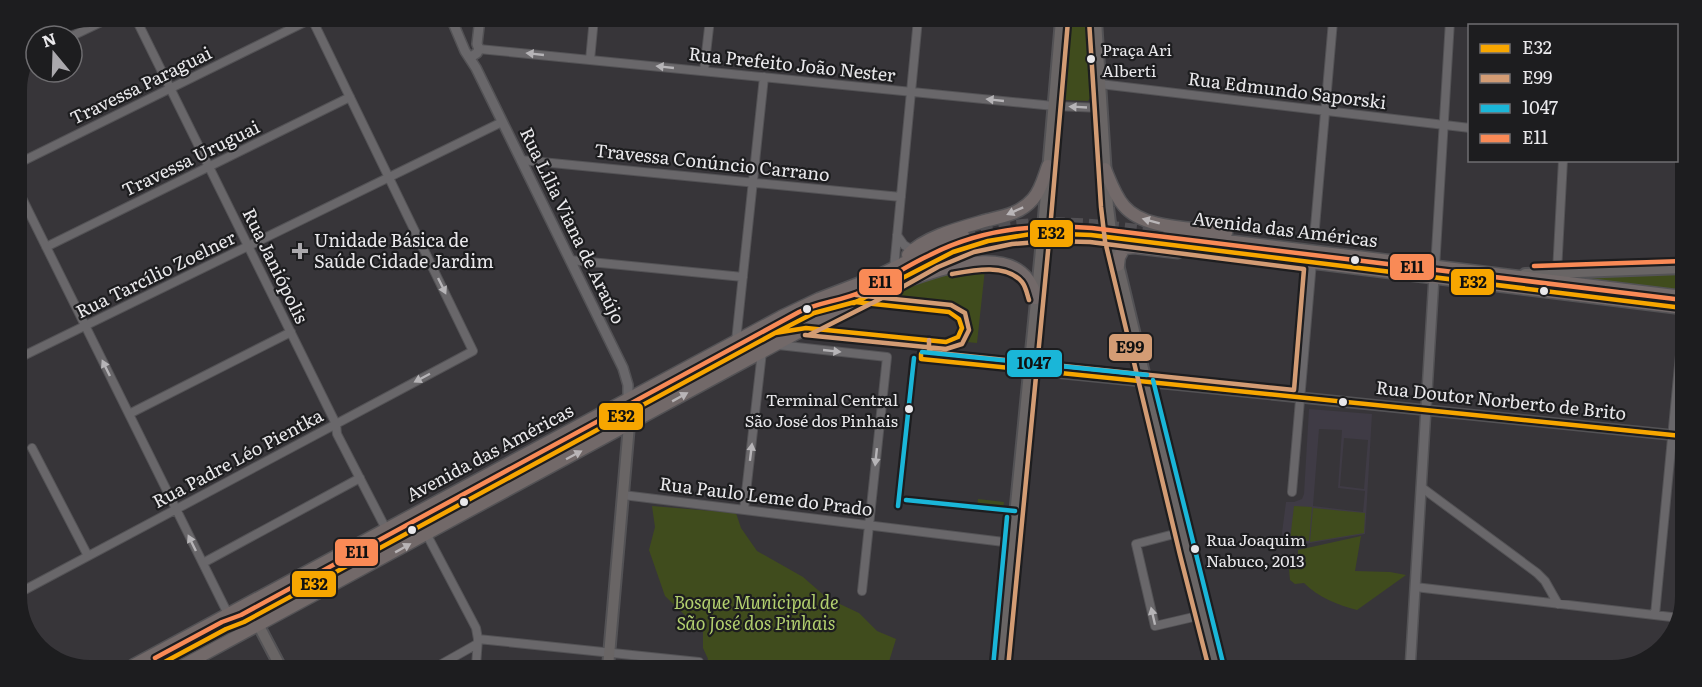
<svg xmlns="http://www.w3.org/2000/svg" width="1702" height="687" font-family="Literata,serif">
<rect width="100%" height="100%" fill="#373539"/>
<path fill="#3f3b45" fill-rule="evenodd" d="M1309,409L1372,414L1365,534L1280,548L1286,502H1294L1302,499L1304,494ZM1319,429L1342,430L1338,488L1365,491L1363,512L1313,506ZM1344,438L1368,440L1364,489L1340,486Z"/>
<path fill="#404c1d" d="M1068,20H1086L1092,95L1088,101L1064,100L1060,97Z
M985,269L977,343L967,342V321L957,310L951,308L873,302L944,274L959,271Z
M1683,272L1681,291L1565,277Z
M978,499L1004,502L1003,511L977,508Z
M652,506L736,513L741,528L757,551L803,577L827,598L859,613L877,631L896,639L887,668L704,667L708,659L703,648V629L691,621L665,596L649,550L655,527Z
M1294,506L1312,507L1309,541L1290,540Z
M1313,508L1365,513L1364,533L1310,542Z
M1361,536L1355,571L1390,572L1406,575L1357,610C1338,605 1318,597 1304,583L1295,584L1290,580L1289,569L1298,560V550Z"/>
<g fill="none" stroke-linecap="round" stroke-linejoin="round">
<path stroke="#525054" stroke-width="12" stroke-dasharray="12 6" stroke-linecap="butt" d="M964,237C988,231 1011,225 1036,224C1081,221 1125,229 1169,234
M967,247C986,241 1006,236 1026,234C1074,229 1123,239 1170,245"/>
<g stroke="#535255" stroke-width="10">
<path id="minor" d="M135,17L336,424L337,434L386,529
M1571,26V22
M72,36L112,17
M479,49L1054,106L1102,108
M30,57L36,54
M590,60L594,18
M704,71L710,19
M1100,84L1470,128
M1676,152L1685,153
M521,160L901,197
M17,164L311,19
M17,188L228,614
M1315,227L1333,21
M897,235L904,245L912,250
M46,247L350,97
M570,260L743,277
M894,268L918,19
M1435,268L1450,21
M1557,272L1563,160
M736,341L764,77
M778,345L887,357L862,591
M17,359L502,122
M129,414L291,332
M32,448L88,556
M1421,487L1537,573L1545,581L1558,604
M1292,492L1312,262
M623,495L1012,543
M744,510L762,352
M1182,532L1136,544L1155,626L1202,615
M427,535L476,628L478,639L476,666
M203,563L360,478
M1415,587L1680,618
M17,594L473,351L311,17
M1655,615L1683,324
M478,639L699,662
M438,666L477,644"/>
</g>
<g stroke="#535255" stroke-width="12">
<path id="tertiary" d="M451,18L465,51L476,68L623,368L628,385V400
M1595,22L1601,26
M474,55L477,53L479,49L477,44L480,18
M1676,72L1681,75
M1029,370L1682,436
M1410,670L1434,277"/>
</g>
<g stroke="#535255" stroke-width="14">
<path id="secondary" d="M1096,20L1108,207L1112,239L1187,553L1210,645L1217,669
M1525,274L1684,268
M228,614L244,622L259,626L280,666
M608,667L629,425L628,400
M1000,668L1042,240L1061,20"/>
</g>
<g stroke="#535255" stroke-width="15">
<path id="primary" d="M1105,169C1110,181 1115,196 1124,206C1145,231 1196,227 1226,233
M1169,234L1683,297
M1170,245L1683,308
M908,255C925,236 964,227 988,220C1005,216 1021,213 1033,199C1041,190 1044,177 1048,166
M1118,265L1119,257L1124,248L1134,247L1178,252
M911,279C950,266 1022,241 1036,298
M134,665L781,317L819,299L876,277L934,248L964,237
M184,665L806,328L887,287L936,260L967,247"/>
</g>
<use href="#minor" stroke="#69676a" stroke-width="8"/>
<use href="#tertiary" stroke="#69676a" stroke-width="9"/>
<use href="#secondary" stroke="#696565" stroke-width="10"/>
<use href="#primary" stroke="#726969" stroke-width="12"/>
<g stroke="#1d1d1f" stroke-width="9">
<path id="bus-1" d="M855,302L949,312L959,319L962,328L958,337L946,342L806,328L775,333L814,313Z
M854,303L953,252L988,241L1037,233L1091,235L1683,308
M921,354V359L1682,436
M159,665L226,629L244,622L775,333"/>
</g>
<g stroke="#1d1d1f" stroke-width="9">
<path id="bus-2" d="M1089,20L1101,207L1105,241L1180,555L1209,669
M952,274C973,270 1006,263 1022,282C1026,287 1027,294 1029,300
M805,335L946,349L962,344L969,330L965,313L951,305L856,295
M809,335L890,294L938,267L974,252L1012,244L1051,241L1090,242L1304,269L1294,390L929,352V340
M1008,668L1049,241L1068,21"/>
</g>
<g stroke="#1d1d1f" stroke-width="9">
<path id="bus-3" d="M922,352L1147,375
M1153,380L1224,667
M906,500L1015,511
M898,506L914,358
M993,667L1007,517"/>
</g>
<g stroke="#1d1d1f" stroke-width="9">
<path id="bus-4" d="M1534,266L1684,261
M155,658L222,622L241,615L799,312C819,302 841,301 861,292C885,281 906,266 930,255C981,229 1035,223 1092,228L1683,300"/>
</g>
<use href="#bus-1" stroke="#f7a600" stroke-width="4.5"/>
<use href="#bus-2" stroke="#d39c74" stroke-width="4.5"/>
<use href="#bus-3" stroke="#1ab6d8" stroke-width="4.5"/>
<use href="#bus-4" stroke="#f98a56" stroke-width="4.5"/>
</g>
<defs><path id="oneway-solid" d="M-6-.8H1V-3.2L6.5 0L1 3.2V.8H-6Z" transform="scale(1.5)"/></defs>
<g fill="#b6b4b7">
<use href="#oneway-solid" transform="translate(535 54) rotate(-174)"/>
<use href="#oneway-solid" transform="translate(665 67) rotate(-174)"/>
<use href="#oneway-solid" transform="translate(995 100) rotate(-174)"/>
<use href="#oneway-solid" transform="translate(1078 107) rotate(-177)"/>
<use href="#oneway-solid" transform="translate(442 286) rotate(64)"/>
<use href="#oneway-solid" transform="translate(832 351) rotate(6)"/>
<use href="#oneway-solid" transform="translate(106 368) rotate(-116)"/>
<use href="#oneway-solid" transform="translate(422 378) rotate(152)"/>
<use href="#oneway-solid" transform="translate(751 452) rotate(-83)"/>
<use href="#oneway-solid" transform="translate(876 457) rotate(96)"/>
<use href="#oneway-solid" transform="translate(192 543) rotate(-116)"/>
<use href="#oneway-solid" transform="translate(1153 616) rotate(-103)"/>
</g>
<g fill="#b9b5b7">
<use href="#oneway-solid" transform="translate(1015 211) rotate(156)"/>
<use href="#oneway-solid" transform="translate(1151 221) rotate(-165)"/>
<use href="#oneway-solid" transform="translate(680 397) rotate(-29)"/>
<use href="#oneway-solid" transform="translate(574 455) rotate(-28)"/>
<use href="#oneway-solid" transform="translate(403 548) rotate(-29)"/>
</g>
<g fill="#e9e8eb" stroke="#1d1d1f" stroke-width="2">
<circle cx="1091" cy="59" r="5"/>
<circle cx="1355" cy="260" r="5"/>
<circle cx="1544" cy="291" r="5"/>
<circle cx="807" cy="309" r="5"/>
<circle cx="1343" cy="402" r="5"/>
<circle cx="909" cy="409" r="5"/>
<circle cx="464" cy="502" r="5"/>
<circle cx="412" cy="530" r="5"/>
<circle cx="1195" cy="549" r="5"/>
</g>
<path fill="#aba9ad" stroke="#1d1d1f" stroke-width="2" d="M297 242h6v6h6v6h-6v6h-6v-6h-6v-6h6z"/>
<g text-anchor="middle" stroke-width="4.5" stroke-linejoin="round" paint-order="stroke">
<g font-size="16" fill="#e9e8eb" stroke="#1d1d1f" text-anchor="start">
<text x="1102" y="56">Praça Ari<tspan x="1102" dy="21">Alberti</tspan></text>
<text x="898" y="406" text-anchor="end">Terminal Central<tspan x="898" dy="21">São José dos Pinhais</tspan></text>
<text x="1206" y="546">Rua Joaquim<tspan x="1206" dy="21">Nabuco, 2013</tspan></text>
</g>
<g font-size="18" fill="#e9e8eb" stroke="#1d1d1f">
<text transform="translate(792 65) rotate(6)" y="6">Rua Prefeito João Nester</text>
<text transform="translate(141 86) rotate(-26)" y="6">Travessa Paraguai</text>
<text transform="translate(1287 91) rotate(7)" y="6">Rua Edmundo Saporski</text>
<text transform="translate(191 159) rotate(-26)" y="6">Travessa Uruguai</text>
<text transform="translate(712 163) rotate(6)" y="6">Travessa Conúncio Carrano</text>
<text transform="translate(572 226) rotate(64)" y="6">Rua Lília Viana de Araújo</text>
<text transform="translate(1285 230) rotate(7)" y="6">Avenida das Américas</text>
<text transform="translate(275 266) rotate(64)" y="6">Rua Janiópolis</text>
<text transform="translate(156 275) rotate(-26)" y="6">Rua Tarcílio Zoelner</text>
<text transform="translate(1501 401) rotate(6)" y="6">Rua Doutor Norberto de Brito</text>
<text transform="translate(490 453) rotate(-28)" y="6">Avenida das Américas</text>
<text transform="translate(238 459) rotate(-28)" y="6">Rua Padre Léo Pientka</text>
<text transform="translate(766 497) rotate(7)" y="6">Rua Paulo Leme do Prado</text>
</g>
<g font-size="18" fill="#e9e8eb" stroke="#1d1d1f" text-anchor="start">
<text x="314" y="247">Unidade Básica de<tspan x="314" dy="21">Saúde Cidade Jardim</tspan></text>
</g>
<g font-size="18" font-style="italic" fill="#b2cf6e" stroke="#1d1d1f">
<text x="756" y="609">Bosque Municipal de<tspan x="756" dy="21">São José dos Pinhais</tspan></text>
</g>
</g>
<path d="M0 0H1702V687H0ZM90 27H1612A63 63 0 0 1 1675 90V597A63 63 0 0 1 1612 660H90A63 63 0 0 1 27 597V90A63 63 0 0 1 90 27Z" fill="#1d1d1f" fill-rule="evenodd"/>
<g stroke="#1d1d1f" stroke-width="2">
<rect x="1029" y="219" width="45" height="29" rx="6" fill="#f7a600"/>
<rect x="1389" y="253" width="46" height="28" rx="6" fill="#f98a56"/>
<rect x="1450" y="268" width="45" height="28" rx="6" fill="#f7a600"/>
<rect x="858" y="268" width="45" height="28" rx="6" fill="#f98a56"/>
<rect x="1108" y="333" width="45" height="29" rx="6" fill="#d39c74"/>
<rect x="1006" y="349" width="57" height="29" rx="6" fill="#1ab6d8"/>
<rect x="598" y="402" width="46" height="29" rx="6" fill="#f7a600"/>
<rect x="334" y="538" width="45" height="29" rx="6" fill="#f98a56"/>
<rect x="291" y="570" width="46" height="28" rx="6" fill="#f7a600"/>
</g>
<g font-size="16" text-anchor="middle" font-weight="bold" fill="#111">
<text x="1051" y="239">E32</text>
<text x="1412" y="273">E11</text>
<text x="1473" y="288">E32</text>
<text x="880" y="288">E11</text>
<text x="1130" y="353">E99</text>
<text x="1034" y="369">1047</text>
<text x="621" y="422">E32</text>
<text x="357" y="558">E11</text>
<text x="314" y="590">E32</text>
</g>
<rect x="1468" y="24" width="210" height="138" fill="#1d1d1f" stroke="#6f6e71" stroke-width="1.5"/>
<rect x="1480" y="44" width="30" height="9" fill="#f7a600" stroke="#6f6e71" stroke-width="1.5"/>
<text x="1522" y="54" font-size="18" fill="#e9e8eb">E32</text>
<rect x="1480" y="74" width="30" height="9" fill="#d39c74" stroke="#6f6e71" stroke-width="1.5"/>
<text x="1522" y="84" font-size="18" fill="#e9e8eb">E99</text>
<rect x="1480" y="104" width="30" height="9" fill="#1ab6d8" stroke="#6f6e71" stroke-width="1.5"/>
<text x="1522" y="114" font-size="18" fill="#e9e8eb">1047</text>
<rect x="1480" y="134" width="30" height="9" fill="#f98a56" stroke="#6f6e71" stroke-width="1.5"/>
<text x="1522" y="144" font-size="18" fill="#e9e8eb">E11</text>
<g transform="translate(54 54) rotate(341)"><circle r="28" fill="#1d1d1f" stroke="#6f6e71" stroke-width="1.5"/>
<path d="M0-4.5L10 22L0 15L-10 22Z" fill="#aba9ad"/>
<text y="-9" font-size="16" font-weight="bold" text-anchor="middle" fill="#e9e8eb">N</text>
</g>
</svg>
